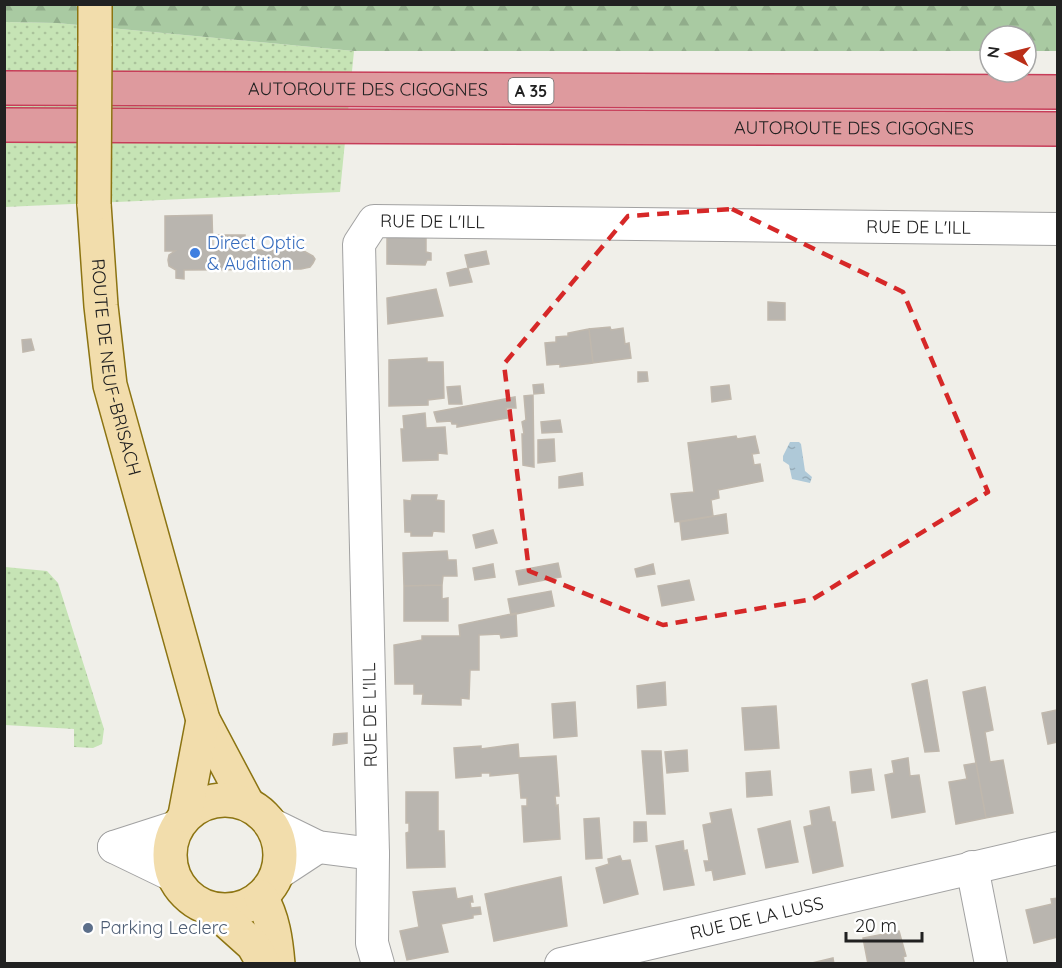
<svg xmlns="http://www.w3.org/2000/svg" width="1062" height="968" font-family="Quicksand,sans-serif">
<defs>
<pattern id="grass-dots" width="8" height="8" patternUnits="userSpaceOnUse" patternTransform="scale(1.5)"><rect width="8" height="8" fill="#c6e4b5"/><path d="M2 2h.1M6 6h.1" fill="none" stroke="#aac39b" stroke-width="1.8" stroke-linecap="round"/></pattern>
<pattern id="forest-firs" width="22" height="20" patternUnits="userSpaceOnUse" patternTransform="scale(1.5)"><rect width="22" height="20" fill="#a9caa2"/><path d="M5 1l3.5 6h-7zM16 11l3.5 6h-7z" fill="#91ad8b"/></pattern>
<pattern id="water-ripples" width="26" height="14" patternUnits="userSpaceOnUse" patternTransform="scale(1.5)"><rect width="26" height="14" fill="#afc9d8"/><path d="M2 4q2-2 4 0t4 0M15 11q2-2 4 0t4 0" fill="none" stroke="#96acb9"/></pattern>
</defs>
<rect width="100%" height="100%" fill="#f0efe9"/>
<path fill="url(#grass-dots)" d="M4,22L57,23L354,51L340,192L5,207Z
M5,567L47,571L58,583L104,729L102,744L93,748L74,747V729L5,725Z"/>
<path fill="url(#forest-firs)" d="M5,4H1057L1058,51H1026V36H990V51H354L57,23L5,22Z"/>
<path fill="url(#water-ripples)" d="M790,442H799L801,444L805,471L812,477L810,483L792,479L789,465L783,461V456Z"/>
<path fill="#b9b5af" stroke="#c0b8ad" stroke-width="1.5" d="M212,215L213,251L218,250V235H245V245L251,246L250,250H302L313,256L315,259L313,263L310,267L301,269L184,270V279L176,278V270L169,266L168,260L169,255L175,251H165V216Z
M387,230H426V252L431,253V260H427L425,265L387,264Z
M486,251L489,264L468,268L465,255Z
M468,268L472,282L450,286L447,273Z
M436,289L443,316L388,324L387,298Z
M768,302L785,303V320H768Z
M610,327L611,330L623,328L625,344L629,343L631,358L593,363L589,329Z
M589,329L593,363L560,367V364L547,365L545,343L556,342V337L568,336V333Z
M31,339L34,350L23,352L22,340Z
M427,358V362H443L444,398L428,400V405L389,406V360Z
M638,372H647L648,381L638,382Z
M543,384L544,393L534,394L533,385Z
M729,385L731,399L712,402L711,387Z
M460,386L462,404H449L447,387Z
M533,395L534,467L523,465L522,434H524L522,422L526,420L524,396Z
M515,397L516,408H506L508,418L457,427V424H452L451,421L437,422L434,412Z
M425,413L426,428L445,427L447,454L438,453V460L403,461L401,429H404L403,416Z
M560,420L562,432L542,433L541,422Z
M736,436L737,439L755,436L759,453L752,454L754,465L760,464L763,481L718,490L719,498L711,500L713,516L675,522L671,494L694,492L688,443Z
M554,439L555,461L538,463V440Z
M582,473L583,485L559,488V477Z
M412,495H437L436,500L444,501V532L433,531L432,536H411V532H405L404,500L411,501Z
M726,514L728,533L682,540L680,522Z
M493,530L497,543L476,548L473,535Z
M447,551L448,560H456L457,576H443L442,585L404,586L403,553Z
M558,563L561,577L519,585L516,571Z
M493,564L495,577L475,580L473,568Z
M653,564L655,574L637,577L635,569Z
M689,580L694,600L662,606L658,586Z
M442,585V599L448,598V621H404V586Z
M551,591L554,606L511,615L508,599Z
M516,613L517,636L501,638L500,634L479,635V670H470L469,699L461,698V705L422,704L423,694H414V684H395L394,645L422,640V636H460L459,625Z
M927,680L939,751L925,752L912,684Z
M665,682L666,705L638,708L637,686Z
M985,687L993,730L985,732L990,762L1003,760L1013,813L986,818L963,692Z
M575,702L577,736L554,738L552,704Z
M776,706L779,748L745,750L742,708Z
M1057,710L1058,742L1048,744L1042,713Z
M347,733V743L333,745L334,734Z
M518,744L519,758L556,756L559,796H555L556,806L558,805L560,839L524,842L522,806H527V798H521L519,773L490,776V773H481V776L456,778L454,748L481,746V749Z
M687,750L688,771L667,773L665,752Z
M642,751H661L665,814H647Z
M908,758L910,776L919,775L925,812L892,818L885,775L894,773L892,761Z
M976,763L986,818L956,824L949,782L967,779L964,765Z
M871,769L874,790L852,793L850,772Z
M770,771L772,795L747,797L746,773Z
M406,792H438V831H444L445,867L407,868L406,833L409,832V823H406Z
M829,807L832,822H835L843,866L813,873L804,827L812,825L810,811Z
M731,809L745,874L714,880L712,870L706,871L704,861H709L703,825L712,823L710,813Z
M599,818L602,858L586,859L584,819Z
M790,821L798,862L766,868L758,829Z
M634,822H646L647,841L634,842Z
M683,841L684,851L687,850L694,885L664,890L656,846Z
M620,856L622,861L630,860L638,894L604,903L596,868L609,864L608,859Z
M561,877L567,926L494,941L485,894Z
M455,888L457,899L472,896L473,902H470L471,908L480,907L481,914L473,915V918L441,924L448,952L407,960L400,931L419,927L413,892Z
M1058,898V937L1034,943L1026,910L1052,904L1051,899Z
M899,931L906,956L903,957L905,964H868L863,938Z
M833,958L834,964H808L812,963Z"/>
<g fill="none" stroke-linecap="round" stroke-linejoin="round">
<g stroke="#a2a2a2" stroke-width="34">
<g id="minor">
<path d="M271,824L318,847L373,854"/>
<path d="M114,847L176,827"/>
<path d="M114,847L172,875"/>
<path d="M972,867L991,964"/>
<path d="M277,874L318,847"/>
<path id="s1" d="M378,964L372,943L373,854L359,244L374,221L1058,229"/>
<path id="s2" d="M561,964L1058,848"/>
</g>
</g>
<g stroke="#8c7412" stroke-width="36">
<g id="major">
<path d="M95,46V4"/>
<path id="s3" d="M94,204L101,306L110,385L203,720L247,803"/>
<circle cx="225" cy="855" r="55"/>
<path d="M185,815L203,720"/>
<path d="M261,897C273,918 276,940 278,964"/>
<path d="M214,910L253,945L264,964"/>
</g>
</g>
<g stroke="#c73d59" stroke-width="36">
<g id="highway">
<path id="s4" d="M4,88L1058,92"/>
<path id="s5" d="M4,125L1058,129"/>
</g>
</g>
<use href="#minor" stroke="#fff" stroke-width="32"/>
<use href="#major" stroke="#f2ddac" stroke-width="33"/>
<use href="#highway" stroke="#de9a9e" stroke-width="33"/>
<g stroke="#8c7412" stroke-width="36" stroke-linecap="butt">
<path id="major-bridge" d="M94,204L95,46"/>
</g>
<use href="#major-bridge" stroke="#f2ddac" stroke-width="33"/>
</g>
<path fill="none" stroke="#d62828" stroke-width="4.5" stroke-dasharray="12 8" stroke-linejoin="round" d="M732,209L903,292L988,492L813,599L663,625L529,571L504,364L628,216Z"/>
<circle fill="#3f7fe0" stroke="#fff" stroke-width="2" cx="195" cy="253" r="6"/>
<circle fill="#5c6f8a" stroke="#fff" stroke-width="2" cx="88" cy="928" r="6"/>
<g text-anchor="middle" stroke-width="5" stroke-linejoin="round" paint-order="stroke">
<rect fill="#fff" stroke="#646464" stroke-width="1.5" x="508.5" y="78" width="45" height="26" rx="4.5"/>
<g font-size="16" font-weight="bold" fill="#212121">
<text x="531" y="97">A 35</text>
</g>
<g font-size="18" fill="#212121" stroke="#fff">
<text dy="6" stroke="none"><textPath href="#s4" startOffset="364">AUTOROUTE DES CIGOGNES</textPath></text>
<text dy="6" stroke="none"><textPath href="#s5" startOffset="850">AUTOROUTE DES CIGOGNES</textPath></text>
<text dy="6" stroke="none"><textPath href="#s1" startOffset="807">RUE DE L'ILL</textPath></text>
<text dy="6" stroke="none"><textPath href="#s1" startOffset="1293">RUE DE L'ILL</textPath></text>
<text dy="6" stroke="none"><textPath href="#s3" startOffset="165">ROUTE DE NEUF-BRISACH</textPath></text>
<text transform="translate(370 715) rotate(-91)" y="6">RUE DE L'ILL</text>
<text dy="6" stroke="none"><textPath href="#s2" startOffset="201">RUE DE LA LUSS</textPath></text>
</g>
<g font-size="18" fill="#366cbe" stroke="#fff" text-anchor="start">
<text x="207" y="249">Direct Optic<tspan x="207" dy="21">&amp; Audition</tspan></text>
</g>
<g font-size="18" fill="#4e5e75" stroke="#fff" text-anchor="start">
<text x="100" y="934">Parking Leclerc</text>
</g>
</g>
<rect width="1062" height="968" fill="none" stroke="#212121" stroke-width="12"/>
<g transform="translate(1008 54) rotate(277)"><circle r="28" fill="#ffffff" stroke="#a6a6a6" stroke-width="1.5"/>
<path d="M0-4.5L10 22L0 15L-10 22Z" fill="#ba2e18"/>
<text y="-9" font-size="16" font-weight="bold" text-anchor="middle" fill="#212121">N</text>
</g>
<path d="M846 932v9h76v-9" fill="none" stroke="#212121" stroke-width="3"/>
<text x="855" y="932" font-size="18" fill="#212121" stroke="#ffffff" stroke-width="4.5" paint-order="stroke">20 m</text>
</svg>
